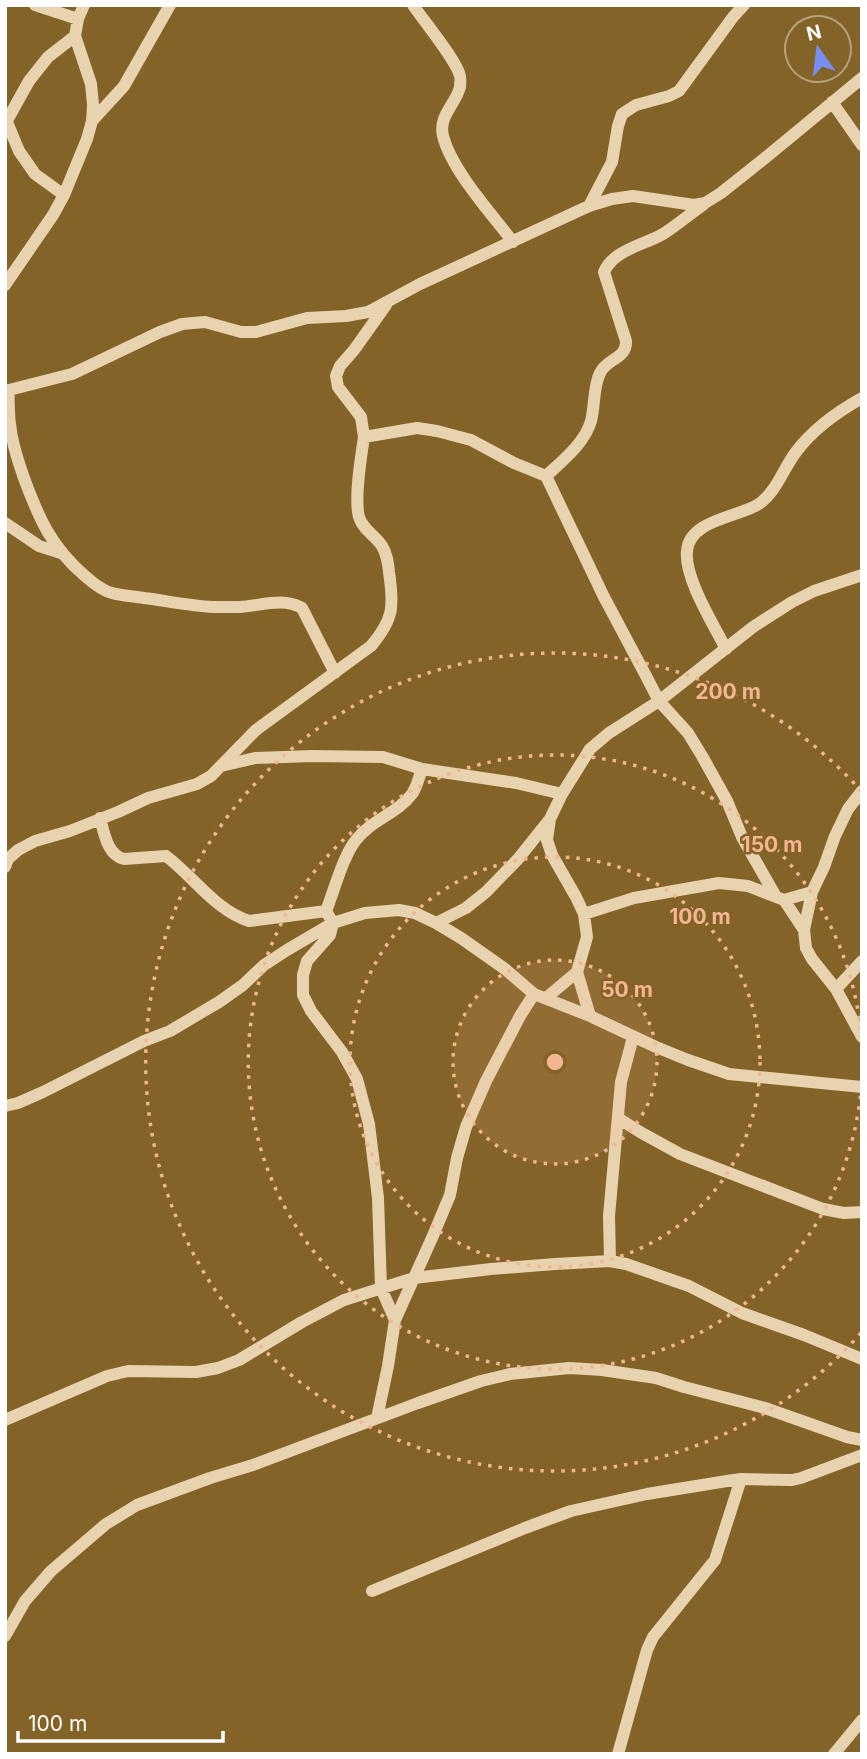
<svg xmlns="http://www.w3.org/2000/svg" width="867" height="1759" font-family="Inter,sans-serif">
<rect width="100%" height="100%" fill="#836327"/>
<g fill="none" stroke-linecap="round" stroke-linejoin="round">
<path stroke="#e7d3b0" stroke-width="12" d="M35,5L78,19
M413,5C423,20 457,61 460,76C461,77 460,85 460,87C456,104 438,116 443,136C452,171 491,213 513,242
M832,102L862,145
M92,121L124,86L170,5
M7,122L19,151L35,174L64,195
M5,124L29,81L48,57L75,36
M589,206L612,162L618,126L622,114L636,105L669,96L679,91L733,17L744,5
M5,285L53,215L64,195L87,139L92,121L93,105L91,84L75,36L78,19L84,5
M9,390C7,424 13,447 24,478C39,519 52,548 85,576C93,583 103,591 112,593C122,596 134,596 144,598C167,601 190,606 213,607C222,607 231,607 239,607C260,606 283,597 302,608L335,673
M5,391L72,374L160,332L182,324L205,322L241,332H256L307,318L346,316L368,312L420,284L589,206L612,199L633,196L694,205L705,203L721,193L765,158L862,78
M364,437L417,428L437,431L471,440L514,463L546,476L604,597L645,674L659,701L688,733L702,756L727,801L742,837L775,895
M546,476C562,461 585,443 591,421C595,406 593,387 600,373C607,358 627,359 626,341L604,272C613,250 644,245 663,234C677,225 690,214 704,204
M5,523L39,546L61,553
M726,649C714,625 684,578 687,551C689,520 739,517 759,504C777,491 783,469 796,452C813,429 837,412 862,398
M221,766L255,758L312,756L383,757L422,769L516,783L562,794
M862,791L848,809L835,836L824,867L812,892L804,930L806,948L812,959L836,989L862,1037
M100,818C104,832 107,855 124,859L166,856C194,877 215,910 249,921L326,911
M550,819L547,840L552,855L576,897L584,914L587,937L577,972L590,1016
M5,867L8,859L18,850L35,841L70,831L118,812L148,798L197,784L211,776L256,730L371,646C394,619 394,606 389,572C388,562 387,554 382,546C375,535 363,530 359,517C354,498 361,457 364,437L361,417L338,387L336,376L340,366L354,350L386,305
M784,900L812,892
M326,911L333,923L330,935L307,961L303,975V995L311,1011L342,1052L357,1079L369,1124L378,1198L381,1288L395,1320
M326,911C334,891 343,856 356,840C371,820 397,814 412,794C417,787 419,777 422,769
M584,914L634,898L719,883L748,886L784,900L804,930
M436,923L466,908L486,892L518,859L550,819L562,794L590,749L609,733L659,701L753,627L792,602L814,591L862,575
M836,989L862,961
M546,998L577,972
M5,1106L18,1103L43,1092L144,1041L170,1031L219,1002L243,985L264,965L287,950L333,923L365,913L399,910L415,913L436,923L461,938L505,969L534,994L590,1016L656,1047L688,1060L729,1074L862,1087
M618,1118L640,1132L680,1154L823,1209L844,1213L862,1212
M610,1261L609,1216L621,1082L633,1037
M377,1418L388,1366L395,1320L432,1238L450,1195L457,1158L466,1127L486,1081L520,1016L534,994
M5,1420L107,1376L128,1371L196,1372L218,1368L239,1360L302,1322L344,1300L414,1278L491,1269L555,1264L610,1261L626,1264L689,1286L742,1313L804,1335L862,1359
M372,1591L525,1528L571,1511L647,1494L727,1481L741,1479L792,1480L801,1478L862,1455
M5,1636L25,1601L51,1571L106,1524L137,1505L210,1478L253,1465L418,1403L481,1381L510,1374L569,1368L602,1370L656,1378L684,1387L765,1408L847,1437L862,1440
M618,1754L647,1650L653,1637L715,1560L741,1479
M834,1754L862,1720"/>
</g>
<circle cx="555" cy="1062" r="102" fill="#f5b492" fill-opacity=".12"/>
<g fill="none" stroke="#f5b492" stroke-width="3.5" stroke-dasharray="3.5 7">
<circle cx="555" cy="1062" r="102"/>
<circle cx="555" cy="1062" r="205"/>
<path d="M862 1075A307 307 0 1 1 862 1049"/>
<path d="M861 1333A409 409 0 1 1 861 791"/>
</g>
<circle cx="555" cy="1062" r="10" fill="#f5b492" stroke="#836327" stroke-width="3.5"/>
<g font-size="21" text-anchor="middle" font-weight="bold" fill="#f5b492" stroke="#836327" stroke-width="5" stroke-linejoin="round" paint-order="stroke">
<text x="728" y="699">200 m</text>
<text x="772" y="852">150 m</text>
<text x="700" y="924">100 m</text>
<text x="627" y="997">50 m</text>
</g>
<rect width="867" height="1759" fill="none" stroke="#ffffff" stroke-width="14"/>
<g transform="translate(818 49) rotate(346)"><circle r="33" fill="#836327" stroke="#b5a17d" stroke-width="2"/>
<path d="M0-5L12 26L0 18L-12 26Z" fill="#768eef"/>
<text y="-10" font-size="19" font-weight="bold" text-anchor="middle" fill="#ffffff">N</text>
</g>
<path d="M18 1731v10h205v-10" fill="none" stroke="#ffffff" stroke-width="3.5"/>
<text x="28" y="1731" font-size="21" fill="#ffffff" stroke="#836327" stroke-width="5" paint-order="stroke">100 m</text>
</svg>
